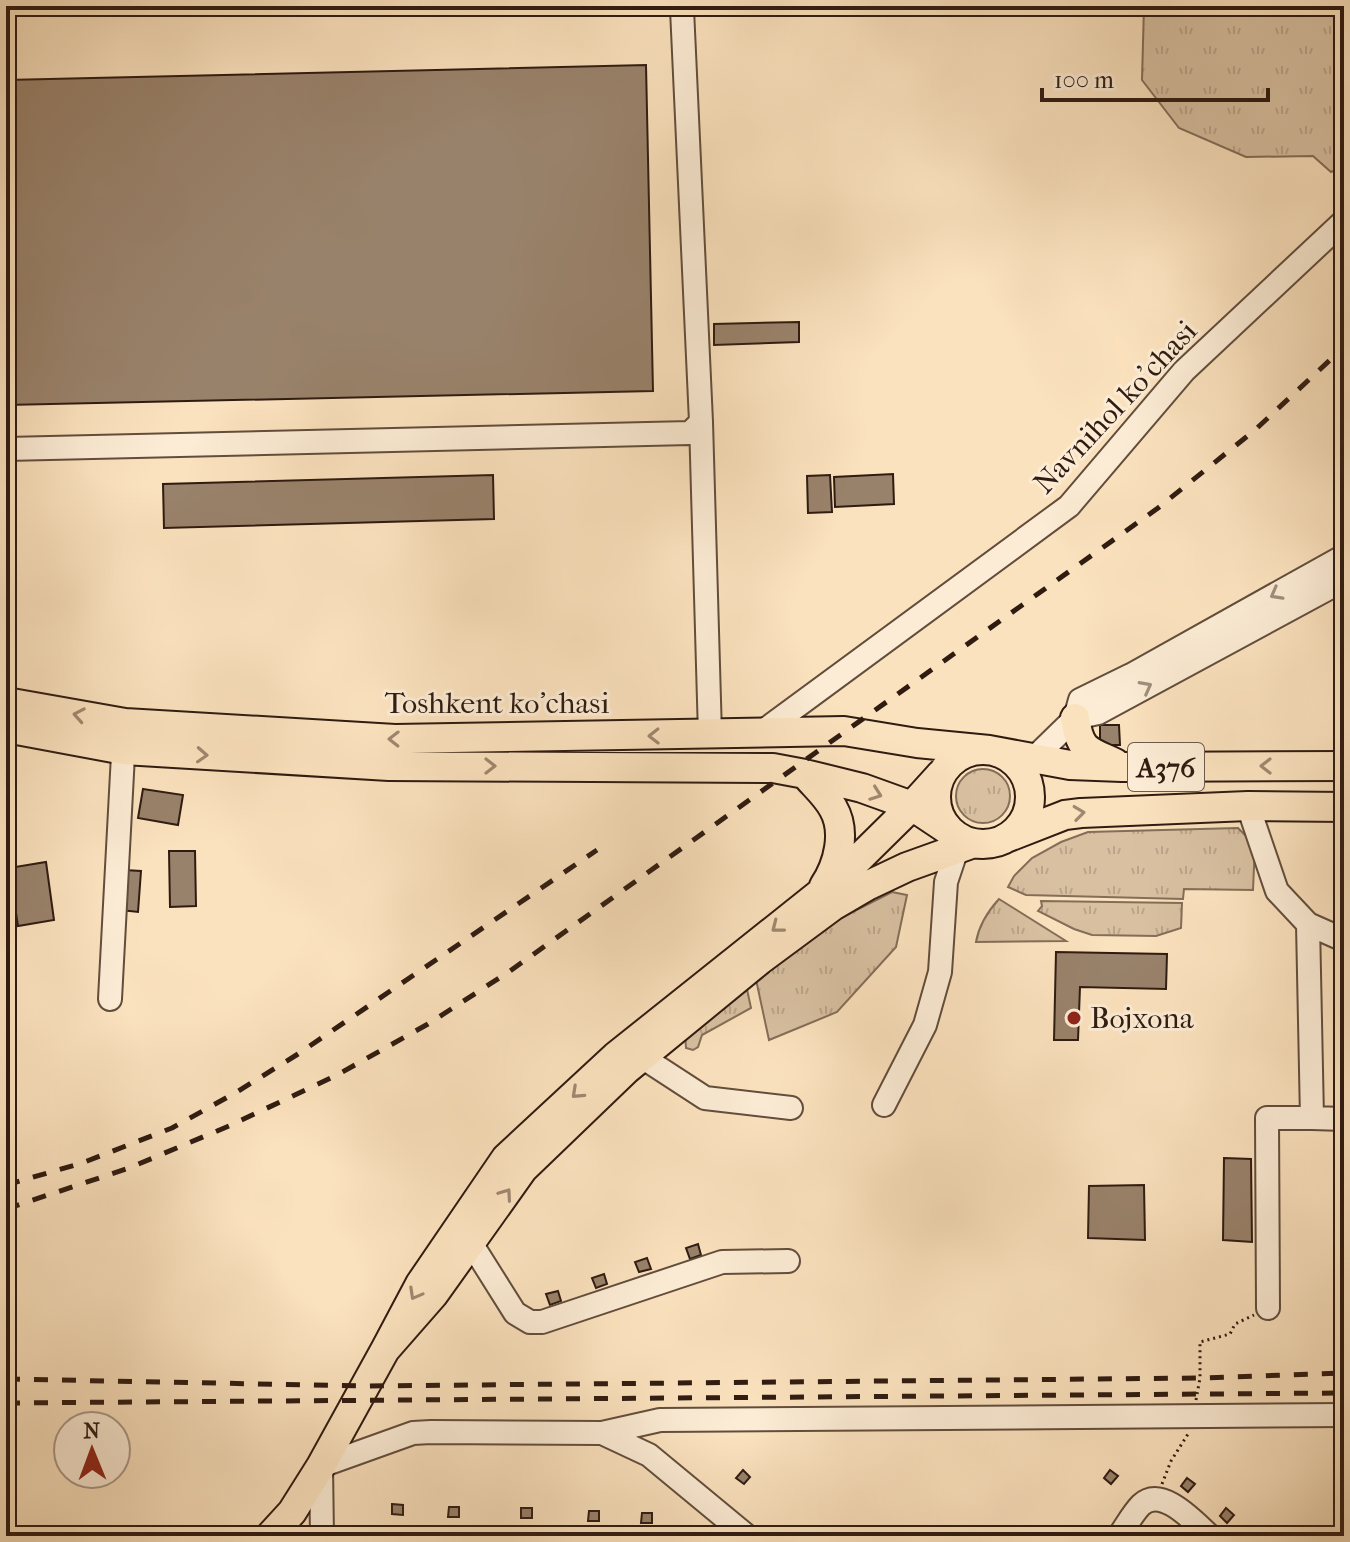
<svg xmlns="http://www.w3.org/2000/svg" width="1350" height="1542" font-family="'IM FELL French Canon',serif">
<defs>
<pattern id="grass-tufts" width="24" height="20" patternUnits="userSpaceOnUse" patternTransform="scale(2)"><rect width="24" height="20" fill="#d8c0a1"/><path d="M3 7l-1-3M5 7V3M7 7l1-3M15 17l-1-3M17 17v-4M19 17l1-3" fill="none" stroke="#baa48a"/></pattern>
</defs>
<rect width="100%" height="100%" fill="#fbe2be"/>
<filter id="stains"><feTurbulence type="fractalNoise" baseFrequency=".0025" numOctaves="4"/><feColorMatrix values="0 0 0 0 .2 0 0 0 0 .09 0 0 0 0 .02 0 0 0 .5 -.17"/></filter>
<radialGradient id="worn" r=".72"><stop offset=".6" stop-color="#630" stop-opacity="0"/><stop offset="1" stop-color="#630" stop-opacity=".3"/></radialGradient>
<path fill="url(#grass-tufts)" stroke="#846e59" stroke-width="2" d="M1144,6H1344V166L1331,172L1313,156L1246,157L1179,128L1142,80Z
M956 796a27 27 0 1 1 54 0a27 27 0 1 1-54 0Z
M1238,828L1255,845L1253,890L1184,889L1183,899L1026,895L1008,887L1014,876L1032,858L1061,842L1088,832Z
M892,892L907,895L896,947L837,1012L769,1040L755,975L823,927Z
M999,899L1066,941L976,942C979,925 988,911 999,899Z
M1041,901L1182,903L1181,928L1156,936L1092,935L1074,929L1038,911L1042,906Z
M745,980L751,1008L702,1035L698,1047L693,1050L686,1048L685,1033Z"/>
<path fill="#99826b" stroke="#2f1b11" stroke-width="2" d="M646,65L653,391L6,405V80Z
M799,322V342L714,345V324Z
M893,474L894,504L835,507L834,477Z
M493,475L494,519L164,528L163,484Z
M830,475L832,512L808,513L807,476Z
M1100,725H1119L1120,745H1100Z
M143,789L183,795L178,825L138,818Z
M169,851H195L196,906L170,907Z
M46,862L54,920L18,926L9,868Z
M124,870L141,871L138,912L121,910Z
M1056,952L1167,954L1166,989L1080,987L1078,1040H1054Z
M1224,1158L1251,1159L1252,1242L1223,1240Z
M1144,1185L1145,1240L1088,1238L1089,1186Z
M698,1244L701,1255L690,1259L686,1248Z
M647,1258L651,1269L639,1272L635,1262Z
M604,1274L607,1284L596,1288L592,1278Z
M558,1291L561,1301L550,1305L546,1294Z
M743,1470L750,1477L744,1484L736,1478Z
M1110,1470L1118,1476L1111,1484L1104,1478Z
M1187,1478L1195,1484L1188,1492L1181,1486Z
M392,1504L403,1505V1515L392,1514Z
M449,1507H459V1517H448Z
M521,1508H532V1518H521Z
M1226,1508L1234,1515L1227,1523L1220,1516Z
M589,1511H599V1521H588Z
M642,1513H652V1523H641Z"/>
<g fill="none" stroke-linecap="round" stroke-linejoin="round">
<g stroke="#624d3c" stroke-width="26">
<path id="minor" d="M701,422L710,735
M6,449L690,433L701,422L682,9L679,6
M1075,718L1098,713L1344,580
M762,732L1069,506L1184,371L1344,221
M1023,772L1034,758L1075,718L1080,700L1131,675L1344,556
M1248,806L1277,891L1308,924L1344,940
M110,999L124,736
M635,1046L642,1057L705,1098L791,1108
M884,1105L925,1025L940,972L946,882L957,849
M1312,1118L1344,1119
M471,1243L515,1313L530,1322H542L722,1262L788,1261
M1268,1308L1267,1118H1312L1308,924
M602,1433L660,1420L1344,1415
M322,1536L321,1466L413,1433L431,1432L602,1433L649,1455L747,1536
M1119,1536C1126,1526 1133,1513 1141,1505C1162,1485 1195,1523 1210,1536"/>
</g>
<g stroke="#2f1b11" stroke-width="32">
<path id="major" d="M6,702L125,723L395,739L844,731L917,743L989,750L1070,765L1122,767L1344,766
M1075,718C1080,751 1087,750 1115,763
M6,728L124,750L389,766L773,768L805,774L862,788L912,806L954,834
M936 797a47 47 0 1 1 94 0a47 47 0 1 1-94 0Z
M805,774C814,785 826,795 833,808C847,832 838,865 824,886
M941,774L912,806L838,879L616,1056L506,1158L420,1284L385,1350L434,1294L523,1169L627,1069L760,960L833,906L869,885L907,867L974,843
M1006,838L1065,815L1081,813L1248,806L1344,807
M270,1536L292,1512L321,1466L385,1350"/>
</g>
<path stroke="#2f1b11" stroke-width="3" stroke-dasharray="2 4" stroke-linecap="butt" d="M1196,1400L1200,1378V1342L1230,1334L1235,1324L1254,1315
M1162,1484L1171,1461L1188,1434"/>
<use href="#minor" stroke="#fcecd5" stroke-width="22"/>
<use href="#major" stroke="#fbe2be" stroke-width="28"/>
<path stroke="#2f1b11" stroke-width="5" stroke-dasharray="14 14" stroke-linecap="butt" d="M6,1185L82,1163L172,1128L235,1093L298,1054L597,850
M6,1209L129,1168L229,1126L337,1075L428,1024L510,971L1158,508L1255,430L1344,347
M6,1379L365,1386L1200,1378L1344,1373
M6,1403L1344,1393"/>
</g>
<defs><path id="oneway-chevron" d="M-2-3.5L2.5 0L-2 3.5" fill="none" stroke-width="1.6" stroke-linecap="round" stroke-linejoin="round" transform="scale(2)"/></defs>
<g stroke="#a08e7d">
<use href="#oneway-chevron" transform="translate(1276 594) rotate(151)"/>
<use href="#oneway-chevron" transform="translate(1146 687) rotate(-28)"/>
</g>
<g stroke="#9f8870">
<use href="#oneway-chevron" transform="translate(79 715) rotate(-170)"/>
<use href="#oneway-chevron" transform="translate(654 736) rotate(179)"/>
<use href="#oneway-chevron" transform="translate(394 739) rotate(-179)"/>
<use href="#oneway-chevron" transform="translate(202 755) rotate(3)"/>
<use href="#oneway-chevron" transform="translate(490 766)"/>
<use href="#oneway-chevron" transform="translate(1266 766) rotate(180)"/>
<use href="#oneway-chevron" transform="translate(876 794) rotate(20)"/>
<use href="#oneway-chevron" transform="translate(1079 813) rotate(-7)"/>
<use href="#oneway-chevron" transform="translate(777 927) rotate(142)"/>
<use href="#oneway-chevron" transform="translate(577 1093) rotate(137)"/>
<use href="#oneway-chevron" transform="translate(506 1194) rotate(-55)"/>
<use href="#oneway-chevron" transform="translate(415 1294) rotate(119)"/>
</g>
<circle fill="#8f2418" stroke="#fcecd5" stroke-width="3" cx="1074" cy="1018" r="8"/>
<g text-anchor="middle" stroke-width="6" stroke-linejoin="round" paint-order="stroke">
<rect fill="#fcecd5" stroke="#6c5a4c" stroke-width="2" x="1128" y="743" width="76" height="48" rx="6"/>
<g font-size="28" font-weight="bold" fill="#2f1b11">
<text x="1166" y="777">A376</text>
</g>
<g font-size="30" fill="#2f1b11" stroke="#fcecd5">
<text transform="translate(1115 407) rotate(-47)" y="10">Navnihol ko'chasi</text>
<text x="497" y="713">Toshkent ko'chasi</text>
</g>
<g font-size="30" fill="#2f1b11" stroke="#fcecd5" text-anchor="start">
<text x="1090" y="1028">Bojxona</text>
</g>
</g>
<rect width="1350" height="1542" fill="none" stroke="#fbe2be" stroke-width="32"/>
<rect x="8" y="8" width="1334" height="1526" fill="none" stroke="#2f1b11" stroke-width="4"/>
<rect x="16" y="16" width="1318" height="1510" fill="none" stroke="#2f1b11" stroke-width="2"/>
<g transform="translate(92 1450) rotate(359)"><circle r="38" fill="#fcecd5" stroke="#aa9887" stroke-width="2"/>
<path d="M0-6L14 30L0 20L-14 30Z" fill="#8f2418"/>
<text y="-12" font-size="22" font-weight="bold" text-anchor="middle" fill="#2f1b11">N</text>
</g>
<path d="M1042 88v12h226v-12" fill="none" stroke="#2f1b11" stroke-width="4"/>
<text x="1054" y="88" font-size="24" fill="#2f1b11" stroke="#fcecd5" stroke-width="6" paint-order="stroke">100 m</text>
<rect width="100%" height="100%" filter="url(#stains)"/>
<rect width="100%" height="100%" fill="url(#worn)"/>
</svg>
